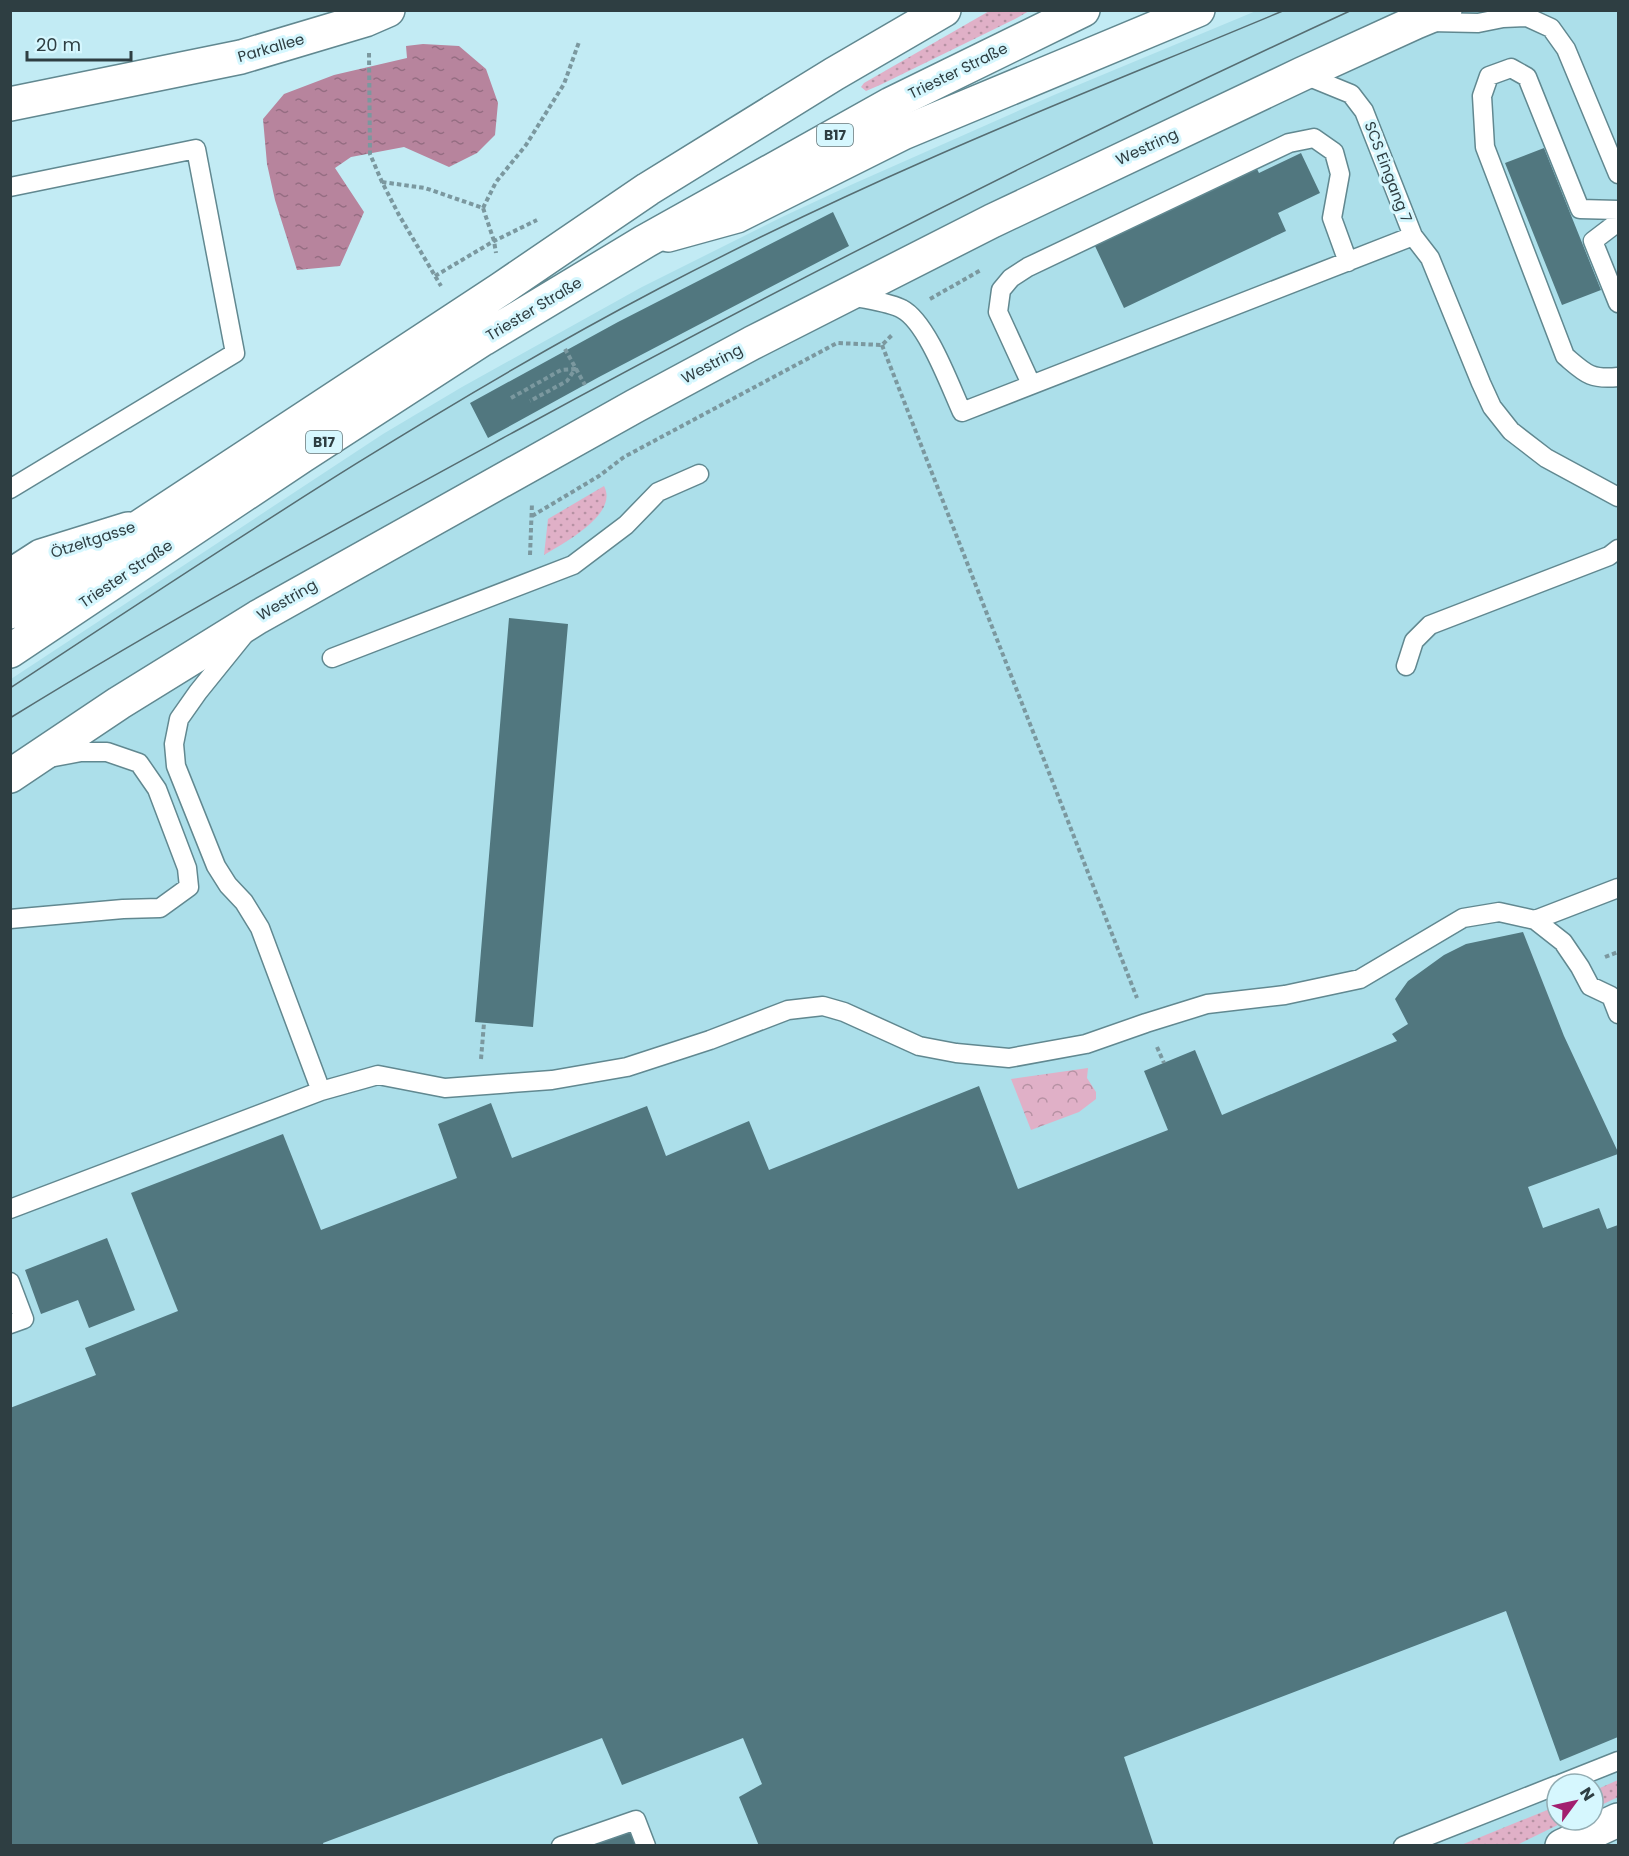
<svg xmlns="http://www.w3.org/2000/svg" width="1629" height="1856" font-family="Poppins,sans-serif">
<defs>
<pattern id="grass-dots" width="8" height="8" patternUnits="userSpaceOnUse" patternTransform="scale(1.5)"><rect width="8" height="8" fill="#e0b0c7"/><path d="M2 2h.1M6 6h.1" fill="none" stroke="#b691a3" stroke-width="1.8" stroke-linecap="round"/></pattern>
<pattern id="forest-crowns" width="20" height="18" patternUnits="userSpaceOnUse" patternTransform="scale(1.5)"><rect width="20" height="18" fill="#e0b0c7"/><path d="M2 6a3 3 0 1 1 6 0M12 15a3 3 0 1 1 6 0" fill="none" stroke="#b691a3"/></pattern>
<pattern id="water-ripples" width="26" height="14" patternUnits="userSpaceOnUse" patternTransform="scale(1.5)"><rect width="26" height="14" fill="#b7849d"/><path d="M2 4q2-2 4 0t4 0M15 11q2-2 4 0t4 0" fill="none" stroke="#956d82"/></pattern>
</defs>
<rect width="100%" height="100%" fill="#c2ebf4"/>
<path fill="#acdfea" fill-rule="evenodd" d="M1256,11H1618V1845L11,1846V679L383,434L462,387L642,287L782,217L853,184L1054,95ZM1557,1784H1593V1820H1557Z"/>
<path fill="url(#grass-dots)" d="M991,10L1029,11L1015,19L880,85L866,91L861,87L864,83Z
M604,486C619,514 564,543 544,555L548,519Z
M1618,1780V1797L1593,1809V1791Z
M1557,1806V1820H1568L1517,1845H1461Z"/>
<path fill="url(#forest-crowns)" d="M1088,1068L1087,1078L1096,1092V1099L1079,1112L1031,1130L1011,1079Z"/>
<path fill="url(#water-ripples)" d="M423,44L459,46L486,69L498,103L495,135L477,153L449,167L404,147L351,157L335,168L364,212L340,266L297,270L275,200L267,164L263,119L284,94L334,75L407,58L406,46Z"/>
<path fill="#51777f" d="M1544,148L1601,290L1562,305L1505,163Z
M1301,153L1320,193L1278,213L1286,231L1124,308L1095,246L1257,169L1259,173Z
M833,212L849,246L599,377L488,438L470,403L618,322Z
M509,618L568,624L533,1027L475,1022Z
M1523,932L1564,1036L1618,1152V1154L1528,1187L1543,1228L1599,1208L1607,1229L1618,1225V1737L1560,1761L1506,1611L1124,1757L1154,1846H759L739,1797L762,1784L743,1738L622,1785L602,1738L323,1843L324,1846H10V1408L96,1375L85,1348L178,1311L131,1193L283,1134L321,1230L457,1178L438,1124L491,1103L512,1158L647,1106L666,1156L749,1121L769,1170L979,1086L1018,1189L1168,1130L1144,1071L1195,1050L1222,1115L1397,1041L1392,1034L1408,1024L1395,999L1408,981L1444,955L1466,944Z
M107,1238L135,1310L89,1328L78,1300L41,1314L25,1270Z
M631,1830L637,1846H590Z"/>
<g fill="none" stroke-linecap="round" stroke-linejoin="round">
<g stroke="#618890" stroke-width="21">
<path id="service" d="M1430,22L1478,23L1503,18L1527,17L1551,28L1566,49L1618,174
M1302,74L1351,94L1364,111L1413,236L1430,258L1481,383L1492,407L1511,431L1546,458L1618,497
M10,187L196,149L235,353L10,489
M1618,210L1580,209L1527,77L1511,68L1489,76L1482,96L1485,147L1565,356C1585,373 1590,380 1618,377
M1618,222L1593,241L1618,303
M848,295C862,299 890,302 902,309C927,322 950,386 962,412L1413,236
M1031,384L998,312L1001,290L1011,278L1028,267L1289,143L1314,138L1334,152L1340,174L1332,218L1348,262
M244,635L198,692L179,719L174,744L176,766L216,866L228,885L244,902L260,928L321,1091
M332,658L573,565L626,525L658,492L699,474
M1406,666L1414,641L1430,625L1609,556L1618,549
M10,919L123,909L160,908L189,887L187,868L157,789L139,763L107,752H81L49,758
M1535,920L1618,888
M10,1209L321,1091L378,1075L445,1088L552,1080L627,1067L710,1040L788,1010L823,1006L844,1012L919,1046L956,1053L1009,1058L1086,1044L1146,1023L1207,1004L1285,995L1360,979L1463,918L1499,912L1535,920L1563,942L1580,967L1590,986L1611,996L1618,1014
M10,1282L24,1319L10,1324
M1560,1784L1618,1761
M561,1846L636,1820L646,1846
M1403,1846L1557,1785"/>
</g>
<g stroke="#618890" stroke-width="36">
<path id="minor" d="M10,104L241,57L365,20L388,10
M668,235L737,216L903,133L1198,10
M10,576L41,556L128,529
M10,776L119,703L258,617L635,406L752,343L992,221L1302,74L1416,22L1445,10
M1562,1846L1618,1820"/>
</g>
<g stroke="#618890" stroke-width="36">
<path id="primary" d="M10,612L501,289L648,189L834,74L944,10
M10,651L302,456L483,339L644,242L891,104L1083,10"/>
</g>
<path stroke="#7b989f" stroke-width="4" stroke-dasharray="4.5 3" stroke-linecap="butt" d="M369,53L370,154L382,182L399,215L441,286
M382,182L425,188L483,208L494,241L496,253
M483,208L496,182L526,145L564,84L579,42
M435,276L494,241L537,220
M930,299L981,270
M882,345L1137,998
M565,349L585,385
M511,398L561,370L575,369L567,381L530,401
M532,516L599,476L624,457L837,343L882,345L892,335
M530,555L532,503
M1605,957L1618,952
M1157,1047L1164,1063
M481,1059L484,1023"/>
<use href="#service" stroke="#fff" stroke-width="18"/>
<use href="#minor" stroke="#fff" stroke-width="33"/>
<use href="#primary" stroke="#fff" stroke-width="33"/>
<path stroke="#566d72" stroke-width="1.5" d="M10,688C223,548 435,406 660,288C748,242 838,199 929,159C1046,107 1166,60 1285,10
M10,718C175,616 345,524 514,432C789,282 1067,141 1352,10"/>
</g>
<g text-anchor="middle" stroke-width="6" stroke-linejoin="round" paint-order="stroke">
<g fill="#d6f7fe" stroke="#60767a" stroke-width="1.5">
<rect x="817" y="124" width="36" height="22" rx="4.5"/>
<rect x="306" y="431" width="36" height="22" rx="4.5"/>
</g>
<g font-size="14" font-weight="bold" fill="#2e3e42">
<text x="835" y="140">B17</text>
<text x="324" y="447">B17</text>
</g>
<g font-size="15" fill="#2e3e42" stroke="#d6f7fe">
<text transform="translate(271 48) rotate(-16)" y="5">Parkallee</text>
<text transform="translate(958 71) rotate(-26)" y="5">Triester Straße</text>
<text transform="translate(1147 147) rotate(-25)" y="5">Westring</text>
<text transform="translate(1388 172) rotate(69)" y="5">SCS Eingang 7</text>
<text transform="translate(534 309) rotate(-31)" y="5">Triester Straße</text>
<text transform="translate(712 364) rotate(-28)" y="5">Westring</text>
<text transform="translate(93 540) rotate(-18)" y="5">Ötzeltgasse</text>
<text transform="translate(126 574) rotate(-34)" y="5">Triester Straße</text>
<text transform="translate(287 600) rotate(-30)" y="5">Westring</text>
</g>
</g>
<rect width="1629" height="1856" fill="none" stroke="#2e3e42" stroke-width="24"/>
<g transform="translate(1575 1802) rotate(57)"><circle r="28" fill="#d6f7fe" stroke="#93adb3" stroke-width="1.5"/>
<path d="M0-4.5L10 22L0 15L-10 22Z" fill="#a21f6f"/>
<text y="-9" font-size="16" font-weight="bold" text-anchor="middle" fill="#2e3e42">N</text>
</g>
<path d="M27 51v9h104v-9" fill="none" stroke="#2e3e42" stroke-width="3"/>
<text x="36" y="51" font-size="18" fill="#2e3e42" stroke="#d6f7fe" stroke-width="4.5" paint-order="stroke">20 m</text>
</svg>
